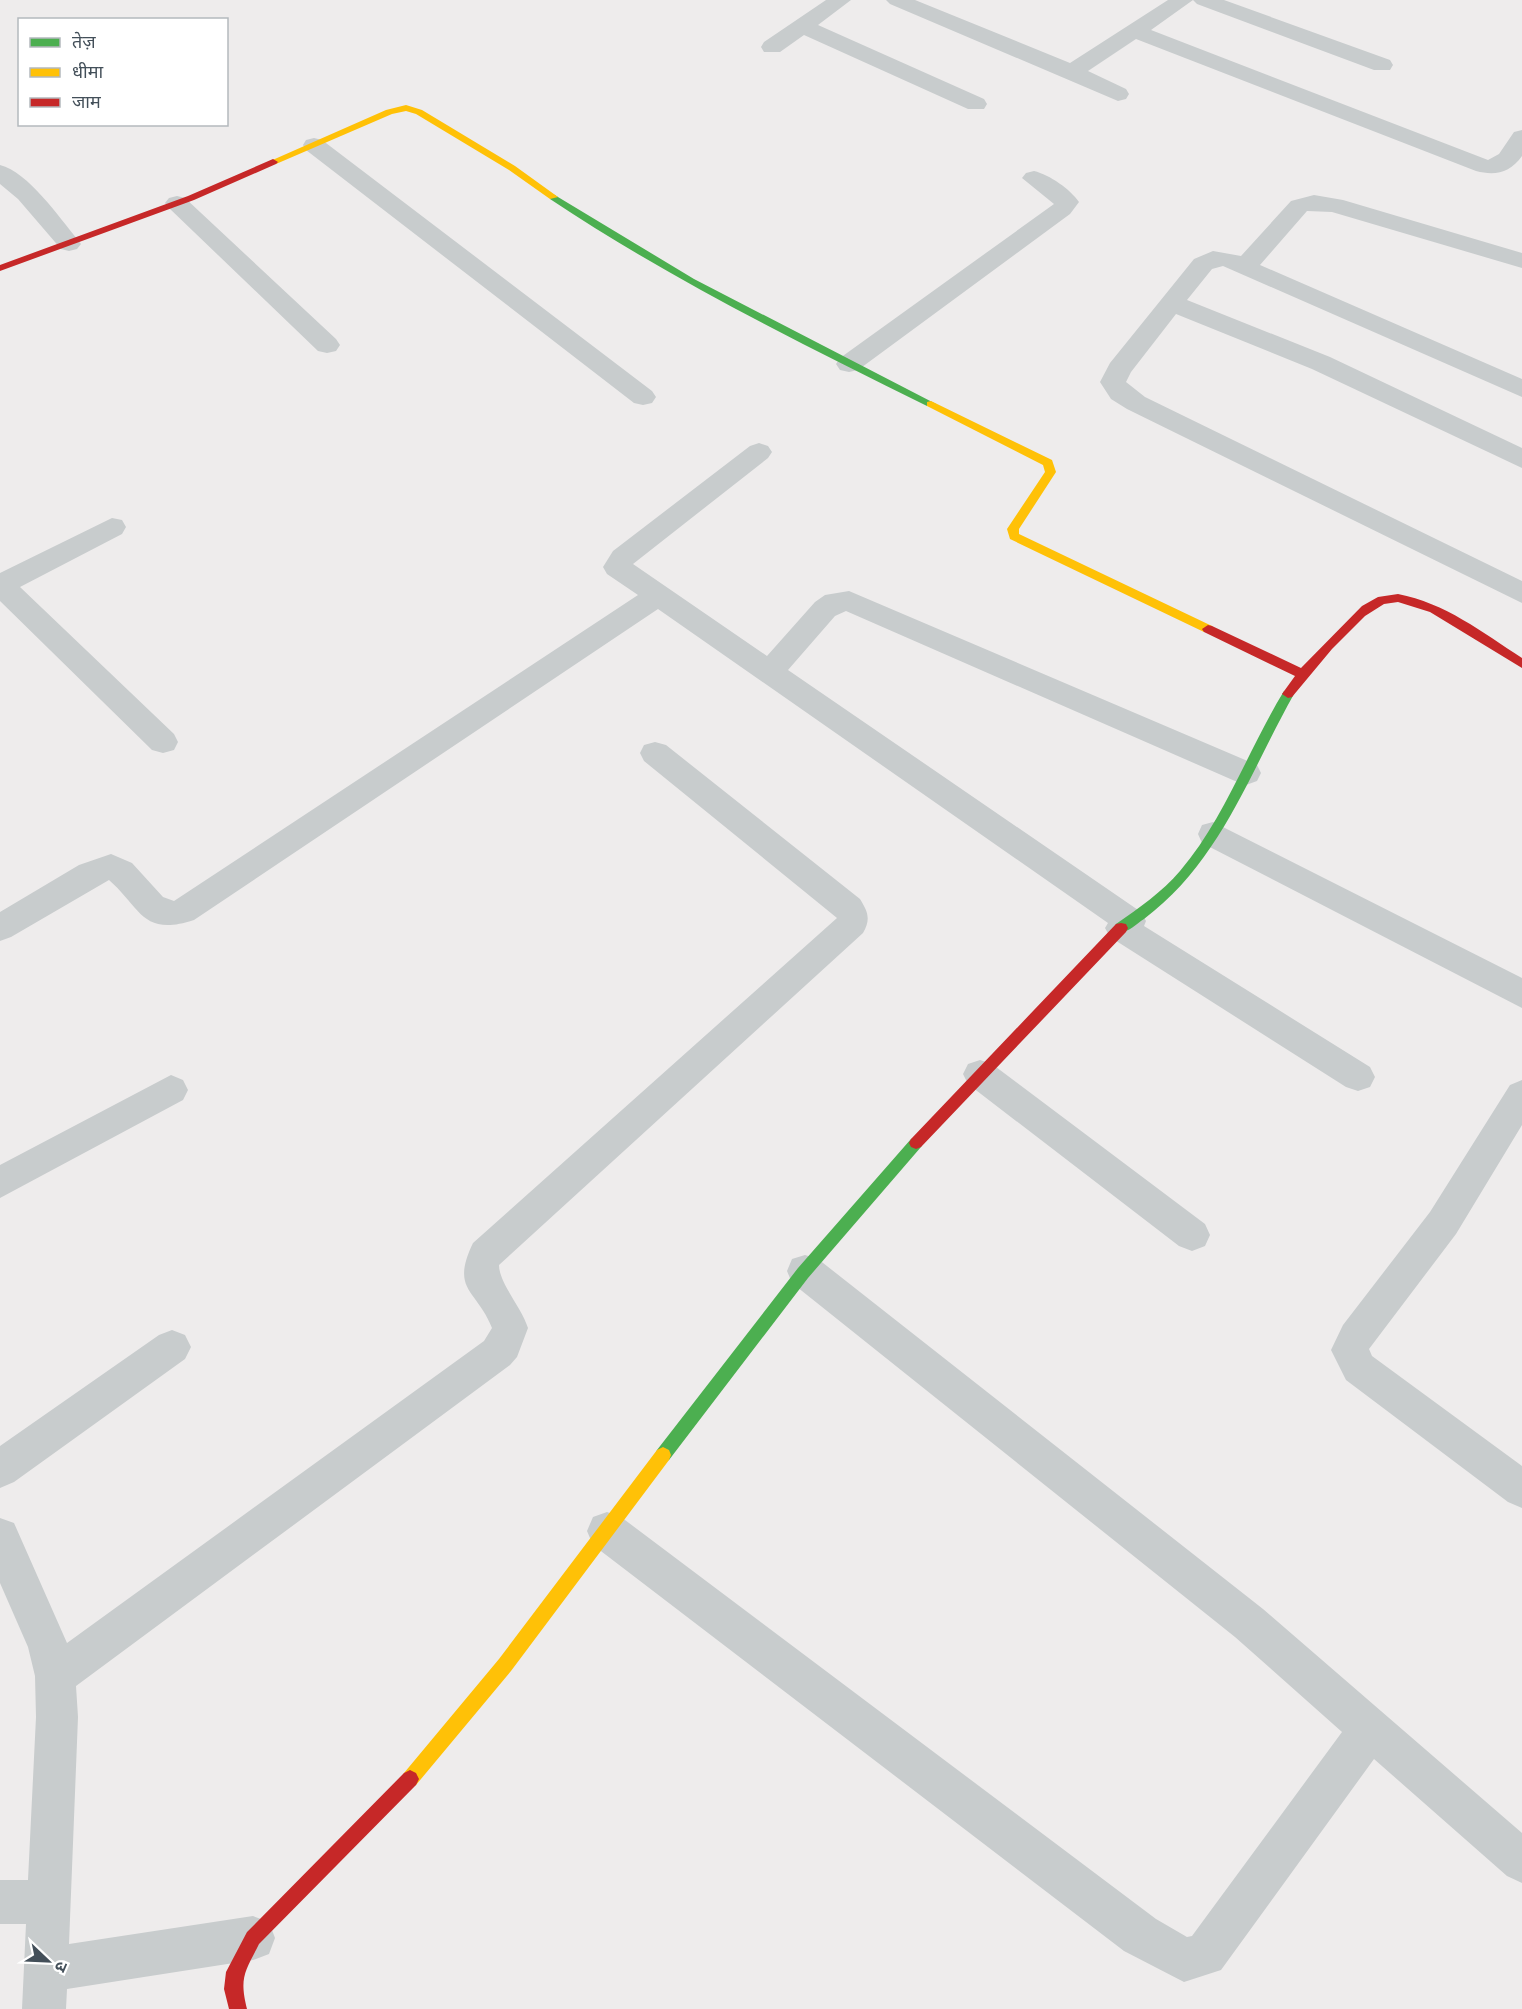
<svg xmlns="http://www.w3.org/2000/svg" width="1522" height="2009" font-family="'Alegreya Sans','Noto Sans Devanagari',sans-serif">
<rect width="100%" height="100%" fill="#eeecec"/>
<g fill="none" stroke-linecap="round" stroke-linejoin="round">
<path fill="#c8cccd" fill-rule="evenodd" d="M826,0H851L818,25L984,99L987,104L984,109H968L804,35L780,52H764L761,47L764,42Z
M886,0H915L1070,63L1168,0H1193L1151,30L1488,160L1499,154L1514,132L1522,130V156C1510,173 1495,176 1476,171L1136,39L1088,71L1126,89L1129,94L1126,99L1118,101L890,4Z
M1193,0H1224L1390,60L1393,65L1390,70H1374L1197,4Z
M314,138L322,140L652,391L656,397L652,403L643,405L634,403L306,150L303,145L306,140Z
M0,165C28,172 59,217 77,239L81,244L77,249L69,251L61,249L18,199L0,184Z
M1034,171C1050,175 1070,189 1079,202L1070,214L858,370L849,372L840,370L836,364L840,358L1054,204L1022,178L1026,173Z
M1314,195L1343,200L1522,253V268L1332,212L1307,211L1260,265L1522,379V397L1223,266L1212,269L1187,300L1330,357L1522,448V468L1312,369L1176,314L1131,372L1126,382L1145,397L1522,581V603L1127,409L1111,399L1100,382L1110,363L1194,259L1213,251L1241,256L1291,201Z
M177,196L185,198L336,339L340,345L336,351L327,353L318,351L169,208L165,203L169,198Z
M759,443L768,446L772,452L768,458L633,564L767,656L815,602L825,595L849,591L1257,765L1261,773L1257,781L1246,785L1235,781L846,611L835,616L788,670L1141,912L1146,921L1144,926L1370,1067L1375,1077L1370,1087L1358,1091L1346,1087L1110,937L1105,928L1108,923L658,609L194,920C142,937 141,908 109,880L11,937L0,941V912L79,865L111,854L132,863L163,897L174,901L638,595L607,574L603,567L613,551L750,446Z
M112,518L122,520L126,527L122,534L20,587L174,734L178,742L174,750L163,753L152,750L0,601V573Z
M655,742L666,745L860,899C868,912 871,919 863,933L499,1265C499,1283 522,1308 528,1328L517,1357L510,1365L76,1686L78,1717L69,1944L253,1916L269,1922L275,1938L269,1954L253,1960L67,1989L66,2009H22L26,1924H0V1880H28L36,1717L35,1676L28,1647L0,1583V1518L14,1523L67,1643L484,1341L492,1328C477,1289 450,1291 473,1243L837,918L644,761L640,753L644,745Z
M1213,822L1522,978V1008L1202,843L1198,834L1202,825Z
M980,1060L992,1064L1205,1224L1210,1235L1205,1246L1192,1251L1179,1246L968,1084L963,1074L968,1064Z
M171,1075L183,1080L188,1090L183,1100L0,1198V1165Z
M1522,1080V1125L1456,1234L1369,1349L1372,1356L1522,1466V1508L1508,1502L1346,1380L1331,1350L1343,1325L1430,1212L1510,1085Z
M805,1255L818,1259L1263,1609L1522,1833V1883L1507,1876L1374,1759L1221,1970L1184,1982L1124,1951L593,1545L587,1531L593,1517L607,1512L621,1517L1156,1919L1187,1937L1192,1936L1203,1921L1342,1732L1235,1637L792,1283L787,1271L792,1259Z
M172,1330L185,1335L191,1347L185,1359L14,1482L0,1488V1446L159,1335Z"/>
<path fill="#4caf50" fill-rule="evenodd" d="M553,194L694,279L936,404L935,406H927C798,342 670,279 550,199V195Z
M1288,690L1294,694C1249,774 1220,862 1144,919C1136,924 1126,935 1116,932L1114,928L1116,924C1139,908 1162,892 1180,871C1225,818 1248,750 1284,691Z
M916,1137L921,1139L923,1143L921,1147L808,1278L669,1460L663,1463L657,1460L655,1455L657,1450L798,1268L911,1139Z"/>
<path fill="#ffc107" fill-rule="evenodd" d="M406,105L422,110L515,166L558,197L550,199L509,170L416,114L406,111L392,114L276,164L268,162L386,110Z
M931,401L1052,460L1056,472L1019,529V534L1212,626L1214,629L1212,632H1204L1010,539L1007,529L1045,472L1043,465L927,406V402Z
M663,1447L669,1450L671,1455L669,1460L511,1671L416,1785L410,1788L404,1785L401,1779L404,1773L499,1659L657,1450Z"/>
<path fill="#c62828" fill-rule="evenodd" d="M273,159L278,162L276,164L194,200L0,271V265L188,196Z
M1398,594C1445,603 1482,632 1522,658V668L1430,612L1398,602L1384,604L1365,616L1332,649L1292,697L1288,698L1282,694L1295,676L1204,632L1202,629L1208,625L1212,626L1301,668L1362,606L1378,597Z
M1121,923L1126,924L1128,928L1126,932L921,1147L916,1149L911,1147L909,1143L911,1139L1116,924Z
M410,1770L416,1773L419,1779L416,1785L259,1944C245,1972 239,1977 247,2009H229L224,1989L226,1972L247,1932L404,1773Z"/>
</g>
<rect x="18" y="18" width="210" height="108" fill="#ffffff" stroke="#b4b9bd" stroke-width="1.5"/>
<rect x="30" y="38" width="30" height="9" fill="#4caf50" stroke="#b4b9bd" stroke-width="1.5"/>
<text x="72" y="48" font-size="18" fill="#434f59">तेज़</text>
<rect x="30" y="68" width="30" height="9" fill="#ffc107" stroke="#b4b9bd" stroke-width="1.5"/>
<text x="72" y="78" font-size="18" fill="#434f59">धीमा</text>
<rect x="30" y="98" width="30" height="9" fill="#c62828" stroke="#b4b9bd" stroke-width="1.5"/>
<text x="72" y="108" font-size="18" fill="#434f59">जाम</text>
<g transform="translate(48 1961) rotate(113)" stroke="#ffffff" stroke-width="4.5" paint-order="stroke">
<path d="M0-4.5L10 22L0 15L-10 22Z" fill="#434f59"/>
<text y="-9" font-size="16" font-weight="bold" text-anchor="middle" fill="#434f59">उ</text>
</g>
</svg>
